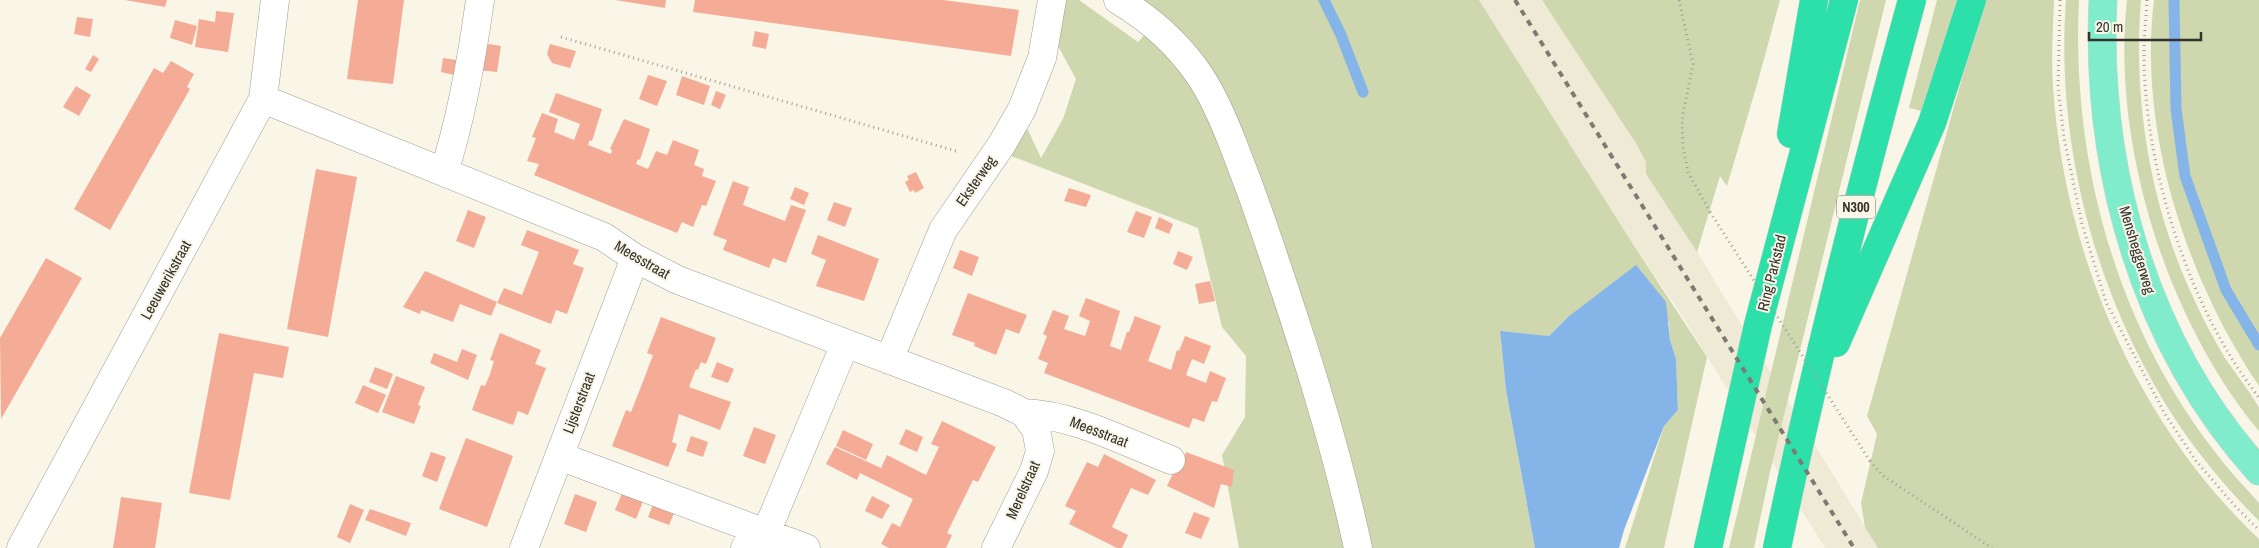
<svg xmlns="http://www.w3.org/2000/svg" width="2259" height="548" font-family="'Archivo Narrow',sans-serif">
<rect width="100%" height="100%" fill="#f9f6e8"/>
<path fill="#efead5" d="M1479,0H1542L1637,145L1646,162V174L1697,252L1878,548H1825L1681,314L1629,238Z"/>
<path fill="#ced7ae" d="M1063,0H1079L1138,42L1159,19L1138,0H1479L1629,238L1707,357L1664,548H1625L1664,426L1678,410L1676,359L1670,340L1669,322L1568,317L1549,336L1500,332L1506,390L1535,548H1239L1222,455L1245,417L1246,356L1222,327L1198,228L1006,154L1025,129L1028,130L1041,158L1063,119L1076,79L1057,44Z
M1542,0H1780L1758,81L1727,186L1720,176L1697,252L1646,174V162L1637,145Z
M1860,0H1886L1770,472L1754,548H1729Z
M1937,0H1958L1921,111L1909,108Z
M1984,0H2054C2053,29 2051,58 2053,87C2064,254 2137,424 2259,539V548H1878L1865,527L1861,503L1877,434L1867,416Z
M2066,0H2079C2071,162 2117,329 2219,457C2231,473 2246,488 2259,503V521C2230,492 2202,459 2179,425C2097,302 2055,147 2066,0Z
M2127,0H2141C2133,96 2149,198 2188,286C2199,311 2211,335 2225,358C2233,370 2254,397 2259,408C2259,414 2259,425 2259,431C2167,321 2111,143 2127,0Z
M2154,0H2259V386C2186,278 2138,131 2154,0Z"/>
<path fill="#85b4e9" d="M1636,265L1666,302L1670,340L1676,359L1678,410L1664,426L1624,530L1619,548H1535L1506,390L1500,331L1549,336L1568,317Z"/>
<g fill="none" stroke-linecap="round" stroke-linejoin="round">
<path stroke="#85b4e9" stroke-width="11" d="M1324,0L1341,35L1363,92
M2174,0L2176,109L2185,176L2226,290L2259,345"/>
</g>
<path fill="#f5ac96" d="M125,0H167L165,7Z
M358,0H404L393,84L347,79Z
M615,0H666L665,8Z
M695,0H943L1019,10L1011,56L693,12Z
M216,11L234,13L228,52L195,47L199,19L215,22Z
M77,17L93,19L90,37L74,34Z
M175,20L197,26L192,45L170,38Z
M755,31L769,34L766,49L752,46Z
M482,43L501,46L497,72L478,70Z
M550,44L576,51L570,68L552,63L547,54Z
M93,55L99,59L91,72L85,69Z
M443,58L457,60L454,75L441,72Z
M171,61L194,74L187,87L190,89L110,230L74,209L154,68L163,73Z
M648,75L667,81L657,106L639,99Z
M682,76L710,86L704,105L676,95Z
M76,86L91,95L79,116L63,107Z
M716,91L726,95L720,109L711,105Z
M556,93L602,109L592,141L590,140L588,145L611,154L612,150L610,149L624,119L650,129L640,160L638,159L636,164L648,169L656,151L667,155L673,140L699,150L694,165L704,169L702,176L716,181L706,206L702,205L693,227L682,222L677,233L534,175L539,164L527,161L536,138L532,137L542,113L558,119L554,132L574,140L580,124L549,112Z
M316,169L357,177L328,337L287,329Z
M916,172L924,188L915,193L914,190L910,192L905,182L909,180L907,176Z
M733,181L749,187L743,205L785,221L791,205L806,210L786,263L773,258L769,268L723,250L727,240L713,235Z
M795,187L809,193L804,205L790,199Z
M1069,188L1091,195L1086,207L1064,201Z
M834,202L852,208L845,227L827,220Z
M468,210L486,217L474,248L456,241Z
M1136,211L1152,217L1144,238L1127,232Z
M1159,217L1173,224L1169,234L1155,228Z
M527,230L579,250L573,264L584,268L567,314L556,310L551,324L497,303L504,288L522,295L539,252L521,245Z
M818,235L879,259L864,301L816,286L826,260L811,254Z
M960,250L979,257L972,276L953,268Z
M1178,251L1193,257L1187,270L1173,264Z
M46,258L82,278L1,419L0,338Z
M425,271L497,302L491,316L460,304L453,322L421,310L420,314L403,307Z
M1210,281L1215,301L1199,304L1195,284Z
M968,293L1027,315L1019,334L1006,329L996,355L974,346L975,343L952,335Z
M1086,298L1120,311L1110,346L1121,350L1127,332H1129L1135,316L1161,326L1148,361L1171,370L1177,350L1179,351L1185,336L1211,346L1204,364L1192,359L1186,375L1206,383L1210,371L1226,378L1217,402L1212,401L1204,422L1193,418L1189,428L1044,373L1048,363L1038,359L1047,336L1043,334L1053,310L1069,316L1064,329L1085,336L1090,321L1079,316Z
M661,317L716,338L706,364L701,362L698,370L696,369L689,387L731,402L720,430L679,414L672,442L677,444L668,467L612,446L626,410L631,412L642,384L653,355L647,353Z
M219,333L289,347L283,378L254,373L230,500L189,493Z
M500,333L541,350L535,364L546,368L528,415L518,411L513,425L472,410L481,385L485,386L490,374L494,361L490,360Z
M462,349L477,355L468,380L430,363L434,353L457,362Z
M717,362L734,369L728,383L711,377Z
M375,367L393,374L387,389L369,382Z
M396,376L425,387L418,405L421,406L414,424L382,412Z
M363,385L386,395L378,413L355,403Z
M942,421L996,447L978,482L973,480L947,533L952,535L946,548H889L881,544L892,523L900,527L913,499L860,473L857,480L826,464L835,447L881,468L887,455L926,475L939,447L931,444Z
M754,427L776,435L765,464L743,456Z
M906,429L923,437L917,452L899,444Z
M843,430L873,444L866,460L836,446Z
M691,436L708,442L703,457L686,451Z
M466,438L513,456L487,527L439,509Z
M431,452L446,457L437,482L422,476Z
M1186,452L1234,470L1232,487L1221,484L1214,508L1167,486L1176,467L1180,469Z
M1104,454L1156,480L1148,495L1131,488L1122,506L1112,527L1128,535L1122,548H1117L1069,524L1076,511L1065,506L1087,462L1098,467Z
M623,491L644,499L636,519L615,510Z
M575,494L597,502L586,532L564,524Z
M872,496L890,505L882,519L865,511Z
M121,497L162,503L155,548H113Z
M654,502L675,511L669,525L648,517Z
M350,504L364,510L350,543L337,537Z
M370,509L411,523L406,536L365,520Z
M1194,512L1210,518L1201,539L1185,533Z"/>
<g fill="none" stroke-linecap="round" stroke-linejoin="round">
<g stroke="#a09d90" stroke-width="29">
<path id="minor" d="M1118,0C1150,19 1179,45 1200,76C1214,97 1224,121 1233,144C1246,177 1258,210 1269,243C1303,343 1336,445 1358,548
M263,99L604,237L635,258L678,280L1004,403L1024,413L1036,429L1040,451L1034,471L996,548
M444,172C462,116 472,58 480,0
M889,360L943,230L1002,144L1022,109L1042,58L1052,0
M1024,413C1075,415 1124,442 1171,460
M559,456L806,548
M21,548L263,99L275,0
M524,548L635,258
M745,548L766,533L845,344"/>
</g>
<g stroke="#d6d6d5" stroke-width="29">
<path id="major" d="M2103,0C2095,168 2144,344 2259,471"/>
</g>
<g stroke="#d6d6d5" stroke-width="29">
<path id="highway" d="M1791,134L1814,0
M1836,343L1932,123L1972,0
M1708,548L1758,325L1844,0
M1777,548C1815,364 1862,182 1912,0"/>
</g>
<path stroke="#a19f95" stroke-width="3" stroke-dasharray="1 4" stroke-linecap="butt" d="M1679,0L1693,64L1682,119L1683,147L1688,172L1710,212
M2060,0L2058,87L2064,138L2082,224L2106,302L2165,414L2196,461L2235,506L2259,530
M2147,0C2146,18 2144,36 2144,53C2144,153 2178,269 2229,354C2238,369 2249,384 2259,398
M561,37L956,151
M1870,461L1882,475L1992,548"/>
<use href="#minor" stroke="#fff" stroke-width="28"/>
<use href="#major" stroke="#81eccb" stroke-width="28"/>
<use href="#highway" stroke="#2ddfa8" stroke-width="28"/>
<path stroke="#7c7a72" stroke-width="4" stroke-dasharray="6 6" stroke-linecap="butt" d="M1515,0L1854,548"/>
<path stroke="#a19f95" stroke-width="3" stroke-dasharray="1 4" stroke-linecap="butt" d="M1710,212L1870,461"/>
</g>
<g text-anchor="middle" stroke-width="4" stroke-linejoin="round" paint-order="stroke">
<rect fill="#f9f6e8" stroke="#6e6d65" stroke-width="1" x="1837" y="195.5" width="38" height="23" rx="4"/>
<g font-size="14" font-weight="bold" fill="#33322d">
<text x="1856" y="212">N300</text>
</g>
<g font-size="15" fill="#33322d" stroke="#f9f6e8">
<text transform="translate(976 181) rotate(-55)" y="5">Eksterweg</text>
<text transform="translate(2137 250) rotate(73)" y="5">Mensheggerweg</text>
<text transform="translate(642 260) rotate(30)" y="5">Meesstraat</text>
<text transform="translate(1772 273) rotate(-76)" y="5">Ring Parkstad</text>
<text transform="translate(166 280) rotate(-61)" y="5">Leeuwerikstraat</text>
<text transform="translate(579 403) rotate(-69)" y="5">Lijsterstraat</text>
<text transform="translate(1099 432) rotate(21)" y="5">Meesstraat</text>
<text transform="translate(1023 490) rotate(-66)" y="5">Merelstraat</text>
</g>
</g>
<path d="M2089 32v8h112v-8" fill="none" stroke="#33322d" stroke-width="2.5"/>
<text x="2096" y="32" font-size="15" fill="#33322d" stroke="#f9f6e8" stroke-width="4" paint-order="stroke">20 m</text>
</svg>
